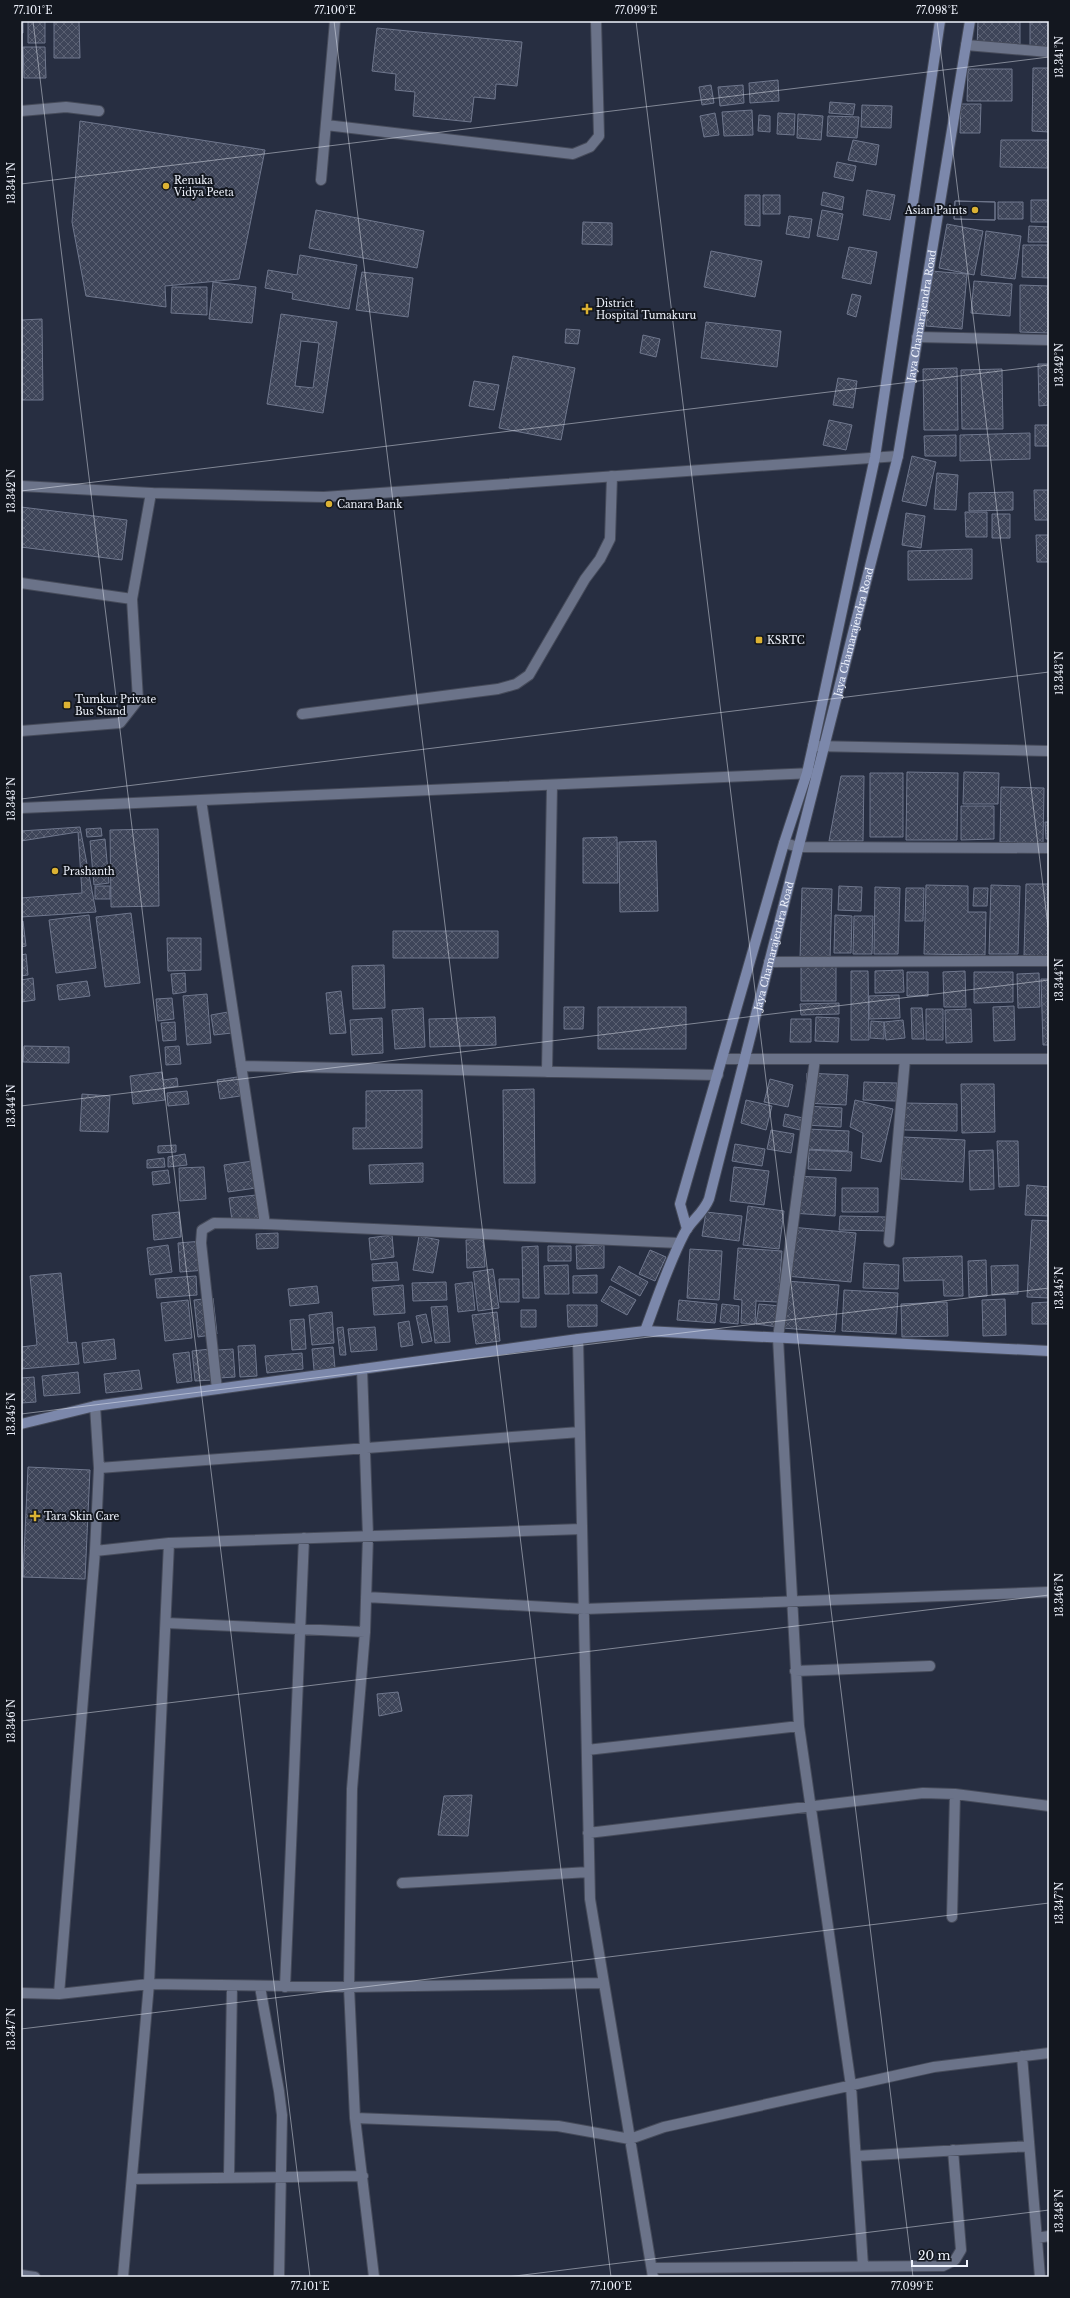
<svg xmlns="http://www.w3.org/2000/svg" width="1070" height="2298" font-family="'Libre Baskerville',serif">
<defs>
<pattern id="building-cross-hatch" width="8" height="8" patternUnits="userSpaceOnUse"><rect width="8" height="8" fill="#3e4559"/><path d="M0 0l8 8M0 8l8-8" fill="none" stroke="#5a6072"/></pattern>
</defs>
<rect width="100%" height="100%" fill="#272e41"/>
<path fill="url(#building-cross-hatch)" stroke="#6f778d" fill-rule="evenodd" d="M21,21H23V33H21Z
M28,21H45V43H28Z
M54,21H79L80,58H54Z
M978,21H1020V49L977,48Z
M1030,21H1049V53L1030,52Z
M377,28L522,42L517,86L496,84L495,99L474,97L471,122L413,116L415,92L395,90L396,74L372,71Z
M23,47H45L46,78H24Z
M1033,68H1049V132L1032,131Z
M968,69H1012V101H967Z
M778,80L779,101L750,103L749,83Z
M711,85L714,103L702,105L699,87Z
M743,85L744,103L720,106L718,87Z
M830,102L855,104L853,115L829,113Z
M961,104H981L980,133H960Z
M862,105L892,106L891,128L861,127Z
M752,110L753,135L724,136L722,112Z
M715,113L719,135L704,137L700,116Z
M778,113L795,114L794,135L777,134Z
M798,114L823,116L821,140L797,138Z
M759,115L770,116V132L758,131Z
M828,116L859,117L857,138L827,136Z
M80,121L265,150L239,279L165,286L166,307L86,296L72,222Z
M853,140L879,145L876,165L848,160Z
M1001,140H1049V168L1000,167Z
M837,162L856,166L853,181L834,177Z
M867,190L895,195L890,220L863,215Z
M823,192L844,197L842,210L821,205Z
M745,195H760V226L745,225Z
M763,195H780V214H763Z
M1031,200H1049V222H1031Z
M955,201L995,202V220L954,219Z
M955,201L995,202V220L954,219Z
M998,202H1023V219H998Z
M316,210L424,231L417,268L309,248Z
M822,210L843,214L838,240L817,236Z
M789,216L812,219L809,238L786,234Z
M583,222L612,223V245L582,244Z
M947,224L983,231L974,275L939,268Z
M1029,226L1049,227V242H1028Z
M986,231L1021,236L1015,279L981,275Z
M1023,245H1049V278L1022,277Z
M849,247L877,252L871,284L842,278Z
M711,251L762,261L755,297L704,287Z
M300,255L357,265L349,309L292,299L293,293L265,288L268,270L297,275Z
M931,271L967,274L962,329L926,326Z
M362,272L413,278L408,317L356,310Z
M974,281L1012,284L1010,316L971,313Z
M213,282L256,287L252,323L209,319Z
M1020,285L1049,286V333L1020,332Z
M172,287H207V315L171,313Z
M852,294L861,296L856,317L847,314Z
M281,314L337,322L323,413L267,404ZM301,341L319,343L313,388L295,386Z
M42,319L43,400H21V320Z
M706,322L781,331L777,367L701,358Z
M566,329L580,330L578,344L565,343Z
M643,335L660,339L656,357L640,353Z
M513,356L575,368L561,440L499,428Z
M1038,364H1049V405L1039,406Z
M957,368L958,430H924L923,369Z
M1002,369L1003,429H962L961,370Z
M838,378L857,381L853,408L833,405Z
M474,381L499,385L494,410L469,406Z
M829,420L852,425L846,450L823,445Z
M1035,425H1049V446H1035Z
M1030,433V459L960,461V435Z
M956,435V456H925L924,436Z
M912,456L936,462L926,506L902,501Z
M937,473L958,475L956,510L934,509Z
M1034,490H1049V520H1035Z
M1013,492V510L969,511V493Z
M21,507L127,520L122,560L21,547Z
M965,512H987V537H966Z
M906,513L925,516L921,548L902,545Z
M992,514H1010V538H992Z
M1036,535H1049V562H1037Z
M972,549V579L908,580V551Z
M907,772L958,773L957,840H906Z
M964,772L999,773L998,804H963Z
M870,773H903V837H870Z
M841,776H864L863,841H829Z
M1001,787L1044,788L1043,843L1000,842Z
M1048,789H1049V817H1048Z
M961,806H994V839L961,840Z
M1045,822H1049V839H1046Z
M80,827L96,912L21,917V831Z
M101,828L102,836L87,837L86,829Z
M158,829L159,906L111,907L110,830Z
M78,832L82,893L21,898V841Z
M617,837L618,883H583V838Z
M105,839L109,883L94,885L90,841Z
M656,841L658,911L620,912L619,842Z
M1026,884H1049L1048,956L1024,955Z
M926,885L968,886V912H986L985,955L924,954Z
M991,885L1020,886L1018,954H989Z
M95,886H110V899H95Z
M839,886L862,887L861,911L838,910Z
M875,887L900,888L898,954H874Z
M802,888L832,889L830,960L800,959Z
M906,888H924L923,921H905Z
M974,888H988L987,906H973Z
M131,913L140,983L105,987L96,917Z
M89,915L96,968L56,973L49,920Z
M835,915L852,916L851,953H834Z
M854,916H873L872,954H853Z
M23,921L26,946L21,947V922Z
M393,931H498V958H393Z
M167,938H201V970L168,971Z
M26,954L28,975L21,976V955Z
M384,965L385,1008L353,1009L352,966Z
M801,966H836V1001H801Z
M903,970L904,992L875,993V971Z
M851,971H868L869,1040H851Z
M965,971L966,1007H944L943,972Z
M907,972H928V996H907Z
M974,972H1013V1002L974,1003Z
M185,973L186,992L173,994L171,974Z
M1039,973L1040,1007L1018,1008L1017,974Z
M33,978L35,1000L21,1002V980Z
M1041,979H1049V1045H1043Z
M87,981L90,996L59,1000L57,985Z
M341,991L346,1033L330,1034L326,993Z
M207,994L211,1043L187,1045L183,996Z
M899,995L900,1018L869,1019V996Z
M172,998L174,1019L158,1021L156,999Z
M839,1003V1014L801,1015L800,1004Z
M1014,1006L1015,1040L994,1041L993,1007Z
M564,1007H584L583,1029H564Z
M598,1007H686V1049H598Z
M423,1008L425,1047L395,1049L392,1010Z
M911,1008H922L924,1039H912Z
M926,1009H943V1040H926Z
M971,1009L972,1042L946,1043L945,1010Z
M228,1012L232,1033L214,1035L211,1015Z
M495,1017L496,1045L430,1047L429,1019Z
M816,1017L839,1018L838,1042L815,1041Z
M382,1018L383,1053L352,1055L350,1020Z
M791,1019H811V1042H790Z
M903,1020L905,1038L886,1040L884,1022Z
M871,1021L884,1022V1039L870,1038Z
M175,1022L176,1040L163,1041L161,1023Z
M24,1046L69,1047V1063L23,1062Z
M179,1046L181,1064L166,1065L165,1047Z
M162,1072L163,1080L177,1078L178,1086L164,1088L165,1100L133,1104L130,1076Z
M807,1073L848,1075L846,1105L805,1103Z
M237,1077L240,1096L220,1099L217,1080Z
M770,1079L793,1085L788,1107L764,1102Z
M864,1082L897,1083L896,1101L863,1100Z
M961,1084H994L995,1132L962,1133Z
M534,1089L535,1183H504L503,1090Z
M422,1090V1148L353,1149V1128H366V1091Z
M187,1091L189,1104L168,1106L167,1093Z
M82,1094L110,1096L108,1132L80,1131Z
M746,1100L772,1106L766,1130L741,1123Z
M855,1100L893,1109L881,1162L861,1158L863,1133L850,1127Z
M905,1103L957,1104V1131L904,1130Z
M806,1106L842,1108L841,1127L805,1125Z
M785,1114L803,1118L800,1130L783,1126Z
M807,1129L849,1131L848,1151L806,1149Z
M771,1130L794,1134L791,1153L767,1149Z
M903,1137L965,1140L963,1182L901,1179Z
M997,1141H1018L1019,1186L999,1187Z
M735,1144L765,1149L762,1166L732,1161Z
M176,1145V1152L158,1153V1146Z
M809,1150L852,1152L851,1171L808,1169Z
M993,1150L994,1189L970,1190L969,1151Z
M185,1154L187,1165L168,1167V1157Z
M164,1158L165,1167L147,1168V1160Z
M253,1161L256,1188L228,1192L224,1165Z
M423,1163V1182L370,1184L369,1165Z
M204,1167L206,1199L180,1201L179,1168Z
M734,1167L769,1171L764,1205L730,1201Z
M168,1170L170,1183L153,1185L152,1172Z
M794,1176L836,1178L835,1216L792,1213Z
M1027,1185L1049,1187V1216L1025,1215Z
M842,1188H878V1212H842Z
M256,1195L259,1218L232,1221L229,1198Z
M748,1206L784,1211L779,1249L743,1245Z
M179,1212L181,1237L154,1240L152,1215Z
M706,1212L742,1216L739,1241L702,1236Z
M840,1216L886,1217L885,1231L839,1230Z
M1032,1220L1049,1221V1298L1027,1297Z
M791,1227L856,1233L851,1282L786,1276Z
M278,1233V1248L257,1249L256,1234Z
M392,1235L394,1257L371,1260L369,1238Z
M419,1236L439,1240L433,1273L413,1270Z
M483,1239L485,1267L467,1268L466,1240Z
M203,1241L206,1270L180,1272L178,1243Z
M168,1245L172,1272L150,1275L147,1248Z
M604,1245V1268L577,1269L576,1246Z
M538,1246L539,1298H523L522,1247Z
M548,1246H571V1261H548Z
M738,1248L782,1251L778,1302L756,1301L755,1324L741,1323L742,1300L734,1299Z
M690,1249L722,1251L719,1300L687,1298Z
M650,1250L666,1257L655,1281L639,1274Z
M962,1256L963,1296H944L943,1280L904,1281L903,1258Z
M986,1260L987,1296L969,1297L968,1261Z
M397,1262L399,1280L373,1281L372,1264Z
M864,1263L899,1265L898,1289L863,1288Z
M568,1265L569,1294H545L544,1266Z
M1018,1265V1294L992,1295L991,1266Z
M619,1266L648,1282L640,1296L611,1280Z
M493,1269L499,1308L478,1311L473,1272Z
M61,1273L68,1343L76,1342L79,1364L21,1369V1347L37,1345L30,1276Z
M597,1275V1293H573V1276Z
M196,1276L197,1295L157,1298L155,1279Z
M499,1279H519V1302H500Z
M786,1281L839,1285L835,1332L782,1328Z
M446,1282L447,1300L413,1301L412,1283Z
M472,1282L475,1310L458,1312L455,1284Z
M403,1285L405,1313L374,1315L372,1288Z
M317,1286L319,1303L290,1306L288,1289Z
M610,1286L636,1300L627,1315L601,1301Z
M844,1290L898,1293L896,1334L842,1331Z
M213,1298L217,1334L198,1337L194,1300Z
M1005,1299L1006,1335L983,1336L982,1300Z
M188,1300L192,1338L165,1341L161,1303Z
M679,1300L717,1304L715,1323L677,1320Z
M947,1302L948,1336L902,1337L901,1304Z
M1049,1302V1324H1032V1303Z
M722,1304L739,1306L738,1324L720,1322Z
M759,1304L780,1306L778,1327L756,1324Z
M567,1305H597V1326L568,1327Z
M447,1306L450,1342L435,1343L431,1307Z
M521,1310H536V1327H521Z
M332,1312L334,1343L312,1345L309,1315Z
M497,1312L500,1341L476,1344L472,1315Z
M426,1314L432,1341L422,1343L416,1316Z
M304,1319L306,1349L292,1350L290,1320Z
M409,1321L413,1345L401,1347L398,1323Z
M343,1327L346,1355H340L337,1328Z
M375,1327L377,1350L351,1352L348,1329Z
M114,1339L116,1359L84,1363L82,1343Z
M255,1345L257,1376L240,1377L238,1346Z
M333,1347L335,1368L314,1370L312,1349Z
M210,1349L213,1380L195,1381L192,1351Z
M233,1349L235,1377L219,1378L217,1350Z
M189,1352L192,1381L177,1383L173,1354Z
M302,1353L303,1369L267,1373L265,1356Z
M139,1370L142,1389L106,1393L104,1374Z
M78,1372L80,1393L44,1396L42,1376Z
M34,1377L36,1402L21,1403V1378Z
M28,1467L90,1470L85,1579L23,1577Z
M398,1692L402,1711L379,1716L377,1694Z
M472,1795L468,1836L438,1835L444,1796Z"/>
<g fill="none" stroke-linecap="round" stroke-linejoin="round">
<g stroke="#464b5a" stroke-width="12">
<path id="service" d="M21,111L66,107L99,111
M326,125L573,154L590,147L599,136L596,21
M321,180L335,21
M21,583L132,599
M302,714L498,689L516,684L529,675L585,579L600,559L610,539L612,476
M21,731L120,723L138,700L132,599L151,493"/>
</g>
<g stroke="#464b5a" stroke-width="12">
<path id="minor" d="M966,45L1049,52
M917,337L1049,340
M813,746L1049,751
M201,800L265,1224L679,1243
M784,843L799,847L1049,848
M769,962L1049,961
M723,1059H1049
M815,1059L778,1338L799,1726L851,2086L863,2266
M241,1066L718,1075
M547,1072L552,785
M889,1242L905,1059
M578,1339L590,1899L653,2277
M362,1369L368,1536L365,1632L352,1789L349,1987L355,2118L374,2277
M217,1389L201,1243L202,1230L214,1223L265,1224
M99,1468L580,1432
M169,1543L149,1984L349,1987L604,1983
M95,1551L169,1543L582,1529
M366,1597L584,1609L1049,1592
M166,1623L365,1632
M795,1671L930,1666
M587,1750L799,1726
M588,1833L923,1793L955,1794L1049,1806
M402,1883L589,1872
M952,1917L955,1794
M260,1987L279,2091L282,2115L279,2277
M285,1987L304,1538
M21,1993L59,1994L149,1984L123,2277
M59,1994L95,1551L99,1468L95,1406
M1022,2056L1040,2277
M355,2118L558,2126L630,2139L664,2127L934,2067L1049,2053
M856,2156L1029,2146
M229,2178L232,1986
M132,2179L363,2176
M1037,2238L1049,2236
M652,2268L943,2266L955,2260L961,2250L953,2150
M21,2275L35,2277"/>
</g>
<g stroke="#464b5a" stroke-width="12">
<path id="tertiary" d="M21,486L151,493L324,497L898,456
M21,808L814,773"/>
</g>
<g stroke="#464b5a" stroke-width="12">
<g id="secondary">
<path d="M687,1229L680,1204L784,843L807,773L813,746L875,457L940,21"/>
<path id="s1" d="M645,1331C657,1299 668,1265 684,1234C691,1220 703,1214 709,1199L898,456L970,21"/>
<path d="M21,1424L95,1406L578,1339L645,1331L1049,1351"/>
</g>
</g>
<use href="#service" stroke="#6b7389" stroke-width="10"/>
<use href="#minor" stroke="#6b7389" stroke-width="10"/>
<use href="#tertiary" stroke="#6b7389" stroke-width="10"/>
<use href="#secondary" stroke="#7c88ab" stroke-width="10"/>
</g>
<path fill="none" stroke="#eff3fd" stroke-width="1" stroke-opacity="0.45" d="M33,21L310,2277M334,21L611,2277M636,21L913,2277M937,21L1049,935M21,184L1049,57M21,491L1049,365M21,799L1049,672M21,1106L1049,980M21,1414L1049,1288M21,1721L1049,1595M21,2029L1049,1903M507,2277L1049,2210"/>
<g fill="#dcb233" stroke="#13171f" stroke-width="1.5">
<circle cx="166" cy="186" r="4"/>
<circle cx="975" cy="210" r="4"/>
<path d="M585 303h4v4h4v4h-4v4h-4v-4h-4v-4h4z"/>
<circle cx="329" cy="504" r="4"/>
<rect x="755" y="636" width="8" height="8" rx="2"/>
<rect x="63" y="701" width="8" height="8" rx="2"/>
<circle cx="55" cy="871" r="4"/>
<path d="M33 1510h4v4h4v4h-4v4h-4v-4h-4v-4h4z"/>
</g>
<g text-anchor="middle" stroke-width="4" stroke-linejoin="round" paint-order="stroke">
<g font-size="10" fill="#eff3fd" stroke="#13171f" text-anchor="start">
<text x="174" y="184">Renuka<tspan x="174" dy="12">Vidya Peeta</tspan></text>
<text x="967" y="214" text-anchor="end">Asian Paints</text>
<text x="596" y="307">District<tspan x="596" dy="12">Hospital Tumakuru</tspan></text>
<text x="337" y="508">Canara Bank</text>
<text x="767" y="644">KSRTC</text>
<text x="75" y="703">Tumkur Private<tspan x="75" dy="12">Bus Stand</tspan></text>
<text x="63" y="875">Prashanth</text>
<text x="44" y="1520">Tara Skin Care</text>
</g>
<g font-size="10" fill="#eff3fd" stroke="#13171f">
<text dy="4" stroke="none"><textPath href="#s1" startOffset="1057">Jaya Chamarajendra Road</textPath></text>
<text dy="4" stroke="none"><textPath href="#s1" startOffset="733">Jaya Chamarajendra Road</textPath></text>
<text dy="4" stroke="none"><textPath href="#s1" startOffset="409">Jaya Chamarajendra Road</textPath></text>
</g>
</g>
<rect width="1070" height="2298" fill="none" stroke="#13171f" stroke-width="44"/>
<path d="M912 2260v6h55v-6" fill="none" stroke="#eff3fd" stroke-width="2"/>
<text x="918" y="2260" font-size="12" fill="#eff3fd" stroke="#13171f" stroke-width="3" paint-order="stroke">20 m</text>
<rect x="22" y="22" width="1026" height="2254" fill="none" stroke="#eff3fd" stroke-width="1.5"/>
<g font-size="10" text-anchor="middle" fill="#eff3fd">
<text x="33" y="14">77.101°E</text>
<text x="335" y="14">77.100°E</text>
<text x="636" y="14">77.099°E</text>
<text x="937" y="14">77.098°E</text>
<text transform="translate(1059 57) rotate(-90)" y="4">13.341°N</text>
<text transform="translate(11 183) rotate(-90)" y="4">13.341°N</text>
<text transform="translate(1059 365) rotate(-90)" y="4">13.342°N</text>
<text transform="translate(11 491) rotate(-90)" y="4">13.342°N</text>
<text transform="translate(1059 673) rotate(-90)" y="4">13.343°N</text>
<text transform="translate(11 799) rotate(-90)" y="4">13.343°N</text>
<text transform="translate(1059 980) rotate(-90)" y="4">13.344°N</text>
<text transform="translate(11 1106) rotate(-90)" y="4">13.344°N</text>
<text transform="translate(1059 1288) rotate(-90)" y="4">13.345°N</text>
<text transform="translate(11 1414) rotate(-90)" y="4">13.345°N</text>
<text transform="translate(1059 1595) rotate(-90)" y="4">13.346°N</text>
<text transform="translate(11 1721) rotate(-90)" y="4">13.346°N</text>
<text transform="translate(1059 1903) rotate(-90)" y="4">13.347°N</text>
<text transform="translate(11 2029) rotate(-90)" y="4">13.347°N</text>
<text transform="translate(1059 2211) rotate(-90)" y="4">13.348°N</text>
<text x="310" y="2290">77.101°E</text>
<text x="611" y="2290">77.100°E</text>
<text x="912" y="2290">77.099°E</text>
</g>
</svg>
